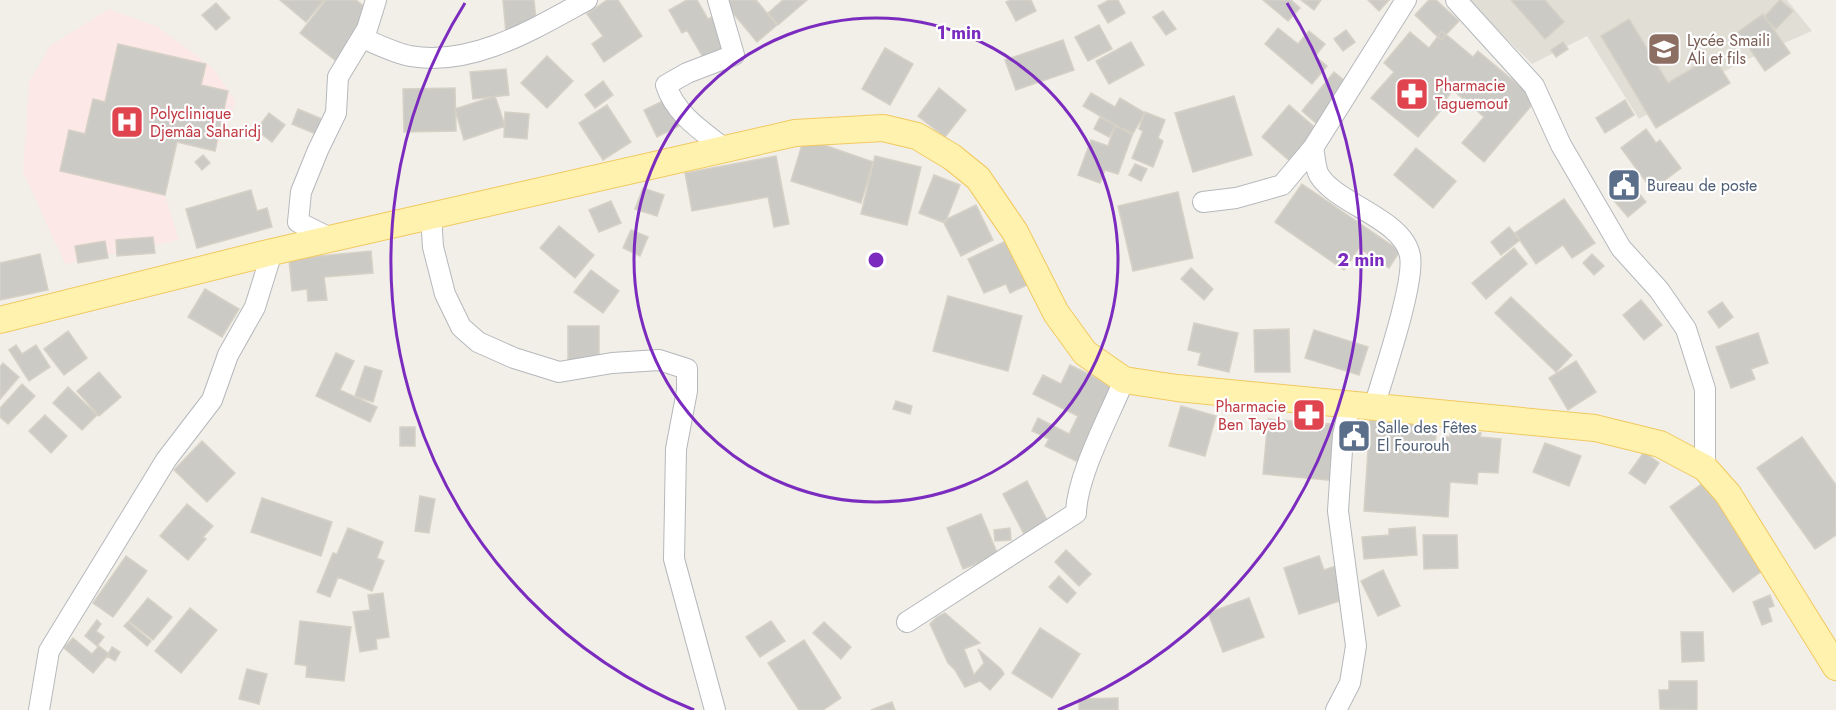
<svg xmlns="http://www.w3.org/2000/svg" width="1836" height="710" font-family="Jost,sans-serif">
<rect width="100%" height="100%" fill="#f1efe8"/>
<path fill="#e1ded6" d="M1467,0H1787L1812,31L1741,62L1639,119L1587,36L1532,64Z"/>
<path fill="#fce8e6" d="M109,9L158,27L213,68L236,102L215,151L177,143L165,195L179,240L65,264L23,172L29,82L51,45Z"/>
<path fill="#cccac5" stroke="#d6d1c6" stroke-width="1.5" d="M280,0H324L306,22Z
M326,0H356L370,11L348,39L355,45L340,64L300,33Z
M503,0H534L537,30L506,33Z
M607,0H618L642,36L604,62L592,44L603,36L587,14Z
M687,0H697L708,19L718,14L734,42L704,59L687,30L682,33L669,10Z
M722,0H756L777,25L757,42Z
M783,0H807L778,25L768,13Z
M1011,0H1031L1036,11L1016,21L1006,2Z
M1109,0H1118L1125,13L1108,23L1098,6Z
M1263,0H1291L1300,8L1288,21Z
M1301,0H1321L1314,10Z
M1368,0H1389L1379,11Z
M1429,0H1436L1459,21L1441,40L1415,15Z
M1511,0H1545L1564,22L1545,39Z
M1780,0L1793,11L1776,29L1764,17Z
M216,3L230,18L216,30L202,15Z
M1163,11L1176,29L1166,35L1153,17Z
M1763,14L1790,53L1765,71L1738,32Z
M1629,19L1668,83L1713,56L1730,83L1656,128L1601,36Z
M1099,25L1112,49L1088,61L1075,37Z
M1278,28L1298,44L1309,31L1325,44L1315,56L1327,66L1312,84L1265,44Z
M1346,30L1355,42L1343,51L1334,39Z
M1442,31L1473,57L1478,51L1536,100L1484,162L1462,143L1484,117L1453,90L1446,99L1448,102L1418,137L1371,98L1394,72L1384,63L1410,32L1429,48Z
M1063,40L1074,70L1016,90L1005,60Z
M1131,42L1144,65L1109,84L1096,61Z
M1563,42L1568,49L1556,57L1551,50Z
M118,44L206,64L201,85L228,91L215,151L177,142L165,195L60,171L69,130L85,134L93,99L105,102Z
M885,48L913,64L890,105L862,89Z
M547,56L573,81L547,108L521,83Z
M506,69L509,95L473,99L470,72Z
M1334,72L1350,85L1317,124L1302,111Z
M603,81L613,95L595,108L585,95Z
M455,88L456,131L404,132L403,89Z
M939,88L966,110L945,137L918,116Z
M1091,93L1115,107L1120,98L1145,113L1132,135L1083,106Z
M495,96L505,126L464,140L455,109Z
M1234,96L1252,155L1193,172L1175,113Z
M669,98L683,124L657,137L644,110Z
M1625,100L1634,115L1605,133L1596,118Z
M607,105L631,142L603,160L579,123Z
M1289,105L1318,130L1291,162L1262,137Z
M298,109L329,122L323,137L292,124Z
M505,112L529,114L527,139L504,137Z
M1145,112L1165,120L1158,138L1163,141L1153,167L1132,158L1143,131L1139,129Z
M269,113L285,125L272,142L256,130Z
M1100,117L1115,125L1109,137L1094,129Z
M1115,126L1133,133L1118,174L1105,170L1100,183L1078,175L1091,140L1108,146Z
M1646,129L1656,143L1660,140L1681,168L1652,190L1621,148Z
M804,138L873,162L861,203L791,181Z
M1416,148L1456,181L1433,208L1394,175Z
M203,155L210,163L202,170L195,162Z
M776,156L789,224L774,227L768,197L692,211L685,173Z
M875,156L921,167L907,225L861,214Z
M1135,164L1147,169L1141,181L1129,175Z
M934,175L960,185L945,223L919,213Z
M1629,181L1646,202L1628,217L1610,196Z
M1302,184L1400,251L1389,268L1359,248L1344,270L1275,222Z
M643,188L664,195L657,216L635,209Z
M251,190L257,211L267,208L272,227L197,248L186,209Z
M1178,192L1193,258L1133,271L1118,206Z
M1564,199L1595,243L1572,258L1563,245L1536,264L1515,233Z
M611,201L621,223L599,232L589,210Z
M976,205L993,240L961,256L943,221Z
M559,226L594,255L575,278L540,248Z
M1509,227L1520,240L1501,255L1491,242Z
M631,230L648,237L640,256L623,248Z
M153,237L155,253L117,256L116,240Z
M105,241L108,258L78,263L75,246Z
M1006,241L1027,285L1010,293L1006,284L984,293L968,259Z
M1514,248L1527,264L1486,299L1472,283Z
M371,251L373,273L324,277L327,300L308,301L307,289L292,291L289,259Z
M40,254L48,290L0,300V263Z
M1592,254L1604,266L1594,275L1583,263Z
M1191,268L1213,289L1204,300L1181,279Z
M591,270L619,291L603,313L574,292Z
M205,289L239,309L222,337L188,317Z
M948,296L1022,316L1008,371L933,351Z
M1511,297L1572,355L1556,372L1495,313Z
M1641,300L1662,325L1644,340L1623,315Z
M1722,302L1733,317L1719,328L1708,312Z
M1194,323L1238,333L1229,372L1198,365L1201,353L1188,350Z
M568,326H599V361H568Z
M1289,329L1290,372H1255L1254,330Z
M1314,330L1368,347L1359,375L1305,358Z
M68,331L87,358L64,375L44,349Z
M1758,333L1768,363L1751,369L1755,379L1731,388L1716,347Z
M16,345L22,354L36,345L50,367L29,381L9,350Z
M336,353L354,361L340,390L377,407L370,422L316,396Z
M1576,361L1596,392L1568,410L1549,378Z
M3,363L19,377L0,399V367Z
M1070,365L1115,387L1078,462L1045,446L1049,439L1032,431L1038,418L1069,434L1078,416L1033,394L1043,375L1061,384Z
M365,366L382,371L373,402L355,396Z
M99,372L121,397L99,416L77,391Z
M22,384L35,396L8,424L0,417V408Z
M68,387L97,415L82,430L53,403Z
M896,401L912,406L910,414L893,409Z
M1181,406L1216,416L1205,456L1169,446Z
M45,415L67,436L51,453L29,431Z
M1268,419L1343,425L1338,481L1263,474Z
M1370,420L1437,425L1435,446L1443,447L1444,436L1450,437V431L1481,433L1480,437L1501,439L1498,473L1478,472L1477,484L1450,482L1448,517L1364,511Z
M400,427H415V446H400Z
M1802,437L1836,485V535L1815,549L1757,468Z
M202,441L235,473L207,502L174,470Z
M1545,443L1581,456L1569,486L1533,472Z
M1644,452L1659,463L1645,484L1629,473Z
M1027,481L1049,524L1025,536L1003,494Z
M1703,483L1766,568L1733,592L1670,507Z
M420,496L435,499L429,533L415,531Z
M262,498L332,522L321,556L251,532Z
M187,504L213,526L203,537L206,539L188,560L160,536Z
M981,514L998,555L963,569L947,528Z
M1415,527L1417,555L1364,559L1362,537L1389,535V529Z
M348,528L383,542L377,558L384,561L372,591L338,577L330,597L317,592L333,553L337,554Z
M1010,528L1011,540L995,541L994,530Z
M1423,535H1457L1458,568L1424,569Z
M1066,550L1091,574L1079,586L1055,562Z
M126,556L147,571L113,617L93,603Z
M1319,556L1324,570L1336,566L1346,599L1299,614L1284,568Z
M1383,570L1400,606L1378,616L1361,581Z
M1059,576L1076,593L1067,603L1049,587Z
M383,593L389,637L376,639L377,649L360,652L353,612L370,610L368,595Z
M1770,595L1774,606L1768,608L1772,621L1762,625L1753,602Z
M148,598L172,617L153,640L129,621Z
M1249,598L1264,637L1223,652L1208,613Z
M190,608L217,630L181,673L155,651Z
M945,613L980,643L964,649L974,675L984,663L978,649L1001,669L1004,674L990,690L980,681L965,687L955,670L948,663L930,624L937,617Z
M97,620L101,624L96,631L104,637L97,646L85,636Z
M300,621L351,627L344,681L306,677L307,666L295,664Z
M771,621L785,641L760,657L746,637Z
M128,622L151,641L147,646L124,626Z
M824,622L851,647L841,659L813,633Z
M1040,628L1080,654L1052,698L1012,673Z
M1681,632H1703L1704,661L1682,662Z
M73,638L92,654L99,646L109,654L93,673L64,648Z
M804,640L841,698L823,710H799L768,663Z
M112,647L120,652L115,661L107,656Z
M247,669L267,674L259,704L239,699Z
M1669,681H1697V710L1660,709L1659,690H1669Z
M1118,698V710H1079V699Z
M892,702L895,710H871Z"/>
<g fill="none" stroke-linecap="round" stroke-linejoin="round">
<g stroke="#b5b8bc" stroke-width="22">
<path id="minor" d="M718,0L734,55L687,73L666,85C675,114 702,131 725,149
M1456,0L1534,86L1561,145L1621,248L1659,290L1686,329L1705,389V468
M362,38C377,44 394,53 410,56C472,67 534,29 587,0
M1203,202L1236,198L1282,185L1313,148
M431,216L433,247L445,294L461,327L478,342L514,358L559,372L612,363L659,360L687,369V391L676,449L674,559L715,710
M332,239L298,222L301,192L318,150L336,113L338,77L367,29L376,0
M1374,407C1383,376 1415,283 1410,256C1404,219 1336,204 1319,175C1315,168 1315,156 1313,148L1406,0
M907,622L1076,513C1077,475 1109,417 1124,380
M39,710L49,651L166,460L212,400L228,355L255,307L272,252
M1336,710L1350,683L1356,646L1338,511L1343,435L1350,405"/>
</g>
<g stroke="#f2c960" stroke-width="28">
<path id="major" d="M0,320L272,252L795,133L883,128L917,136L952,157L978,178L1015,232L1056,313L1085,353L1124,380L1177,388L1595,428L1660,444L1705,468L1728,494L1836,667"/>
</g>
<use href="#minor" stroke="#fff" stroke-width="20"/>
<use href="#major" stroke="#fff2af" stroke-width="26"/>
</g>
<g fill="none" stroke="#7b2cbf" stroke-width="3">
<circle cx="876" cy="260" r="242"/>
<path d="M694 710A485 485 0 0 1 465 3M1287 3A485 485 0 0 1 1058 710"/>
</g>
<defs>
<g id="school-square" transform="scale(1.725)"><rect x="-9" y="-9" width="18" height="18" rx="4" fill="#8d6e63" stroke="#fff"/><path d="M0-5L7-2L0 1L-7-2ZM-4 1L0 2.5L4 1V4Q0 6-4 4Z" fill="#fff"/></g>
<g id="pharmacy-square" transform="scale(1.725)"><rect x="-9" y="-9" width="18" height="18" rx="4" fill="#e0444e" stroke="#fff"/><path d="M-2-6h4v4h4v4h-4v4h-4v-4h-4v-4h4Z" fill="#fff"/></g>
<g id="hospital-square" transform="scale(1.725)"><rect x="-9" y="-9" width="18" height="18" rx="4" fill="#e0444e" stroke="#fff"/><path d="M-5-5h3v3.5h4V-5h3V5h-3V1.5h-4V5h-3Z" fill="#fff"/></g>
<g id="civic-square" transform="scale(1.725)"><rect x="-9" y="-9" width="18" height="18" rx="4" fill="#5c6f8a" stroke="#fff"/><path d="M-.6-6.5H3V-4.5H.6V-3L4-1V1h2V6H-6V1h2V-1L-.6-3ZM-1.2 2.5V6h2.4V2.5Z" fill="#fff"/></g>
</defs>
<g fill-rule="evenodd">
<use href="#school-square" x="1664" y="49"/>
<use href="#pharmacy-square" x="1412" y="94"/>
<use href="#hospital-square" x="127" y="122"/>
<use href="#civic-square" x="1624" y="185"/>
<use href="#pharmacy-square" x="1309" y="415"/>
<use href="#civic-square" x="1354" y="436"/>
</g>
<g text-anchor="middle" stroke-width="4.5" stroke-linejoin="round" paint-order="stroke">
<g font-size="16" fill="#785e54" stroke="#fff" text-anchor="start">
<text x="1687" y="46">Lycée Smaili<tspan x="1687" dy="18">Ali et fils</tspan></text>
</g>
<g font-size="16" fill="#be3a42" stroke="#fff" text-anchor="start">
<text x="1435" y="91">Pharmacie<tspan x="1435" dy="18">Taguemout</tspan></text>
<text x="150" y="119">Polyclinique<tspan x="150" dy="18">Djemâa Saharidj</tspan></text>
<text x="1286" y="412" text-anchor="end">Pharmacie<tspan x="1286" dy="18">Ben Tayeb</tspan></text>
</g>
<g font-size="16" fill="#4e5e75" stroke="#fff" text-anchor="start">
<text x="1647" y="191">Bureau de poste</text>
<text x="1377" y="433">Salle des Fêtes<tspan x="1377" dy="18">El Fourouh</tspan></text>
</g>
</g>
<circle cx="876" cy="260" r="9" fill="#7b2cbf" stroke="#fff" stroke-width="3"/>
<g font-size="18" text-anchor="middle" font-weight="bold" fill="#7b2cbf" stroke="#fff" stroke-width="4.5" stroke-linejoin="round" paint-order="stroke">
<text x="959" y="39">1 min</text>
<text x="1361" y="266">2 min</text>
</g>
</svg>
